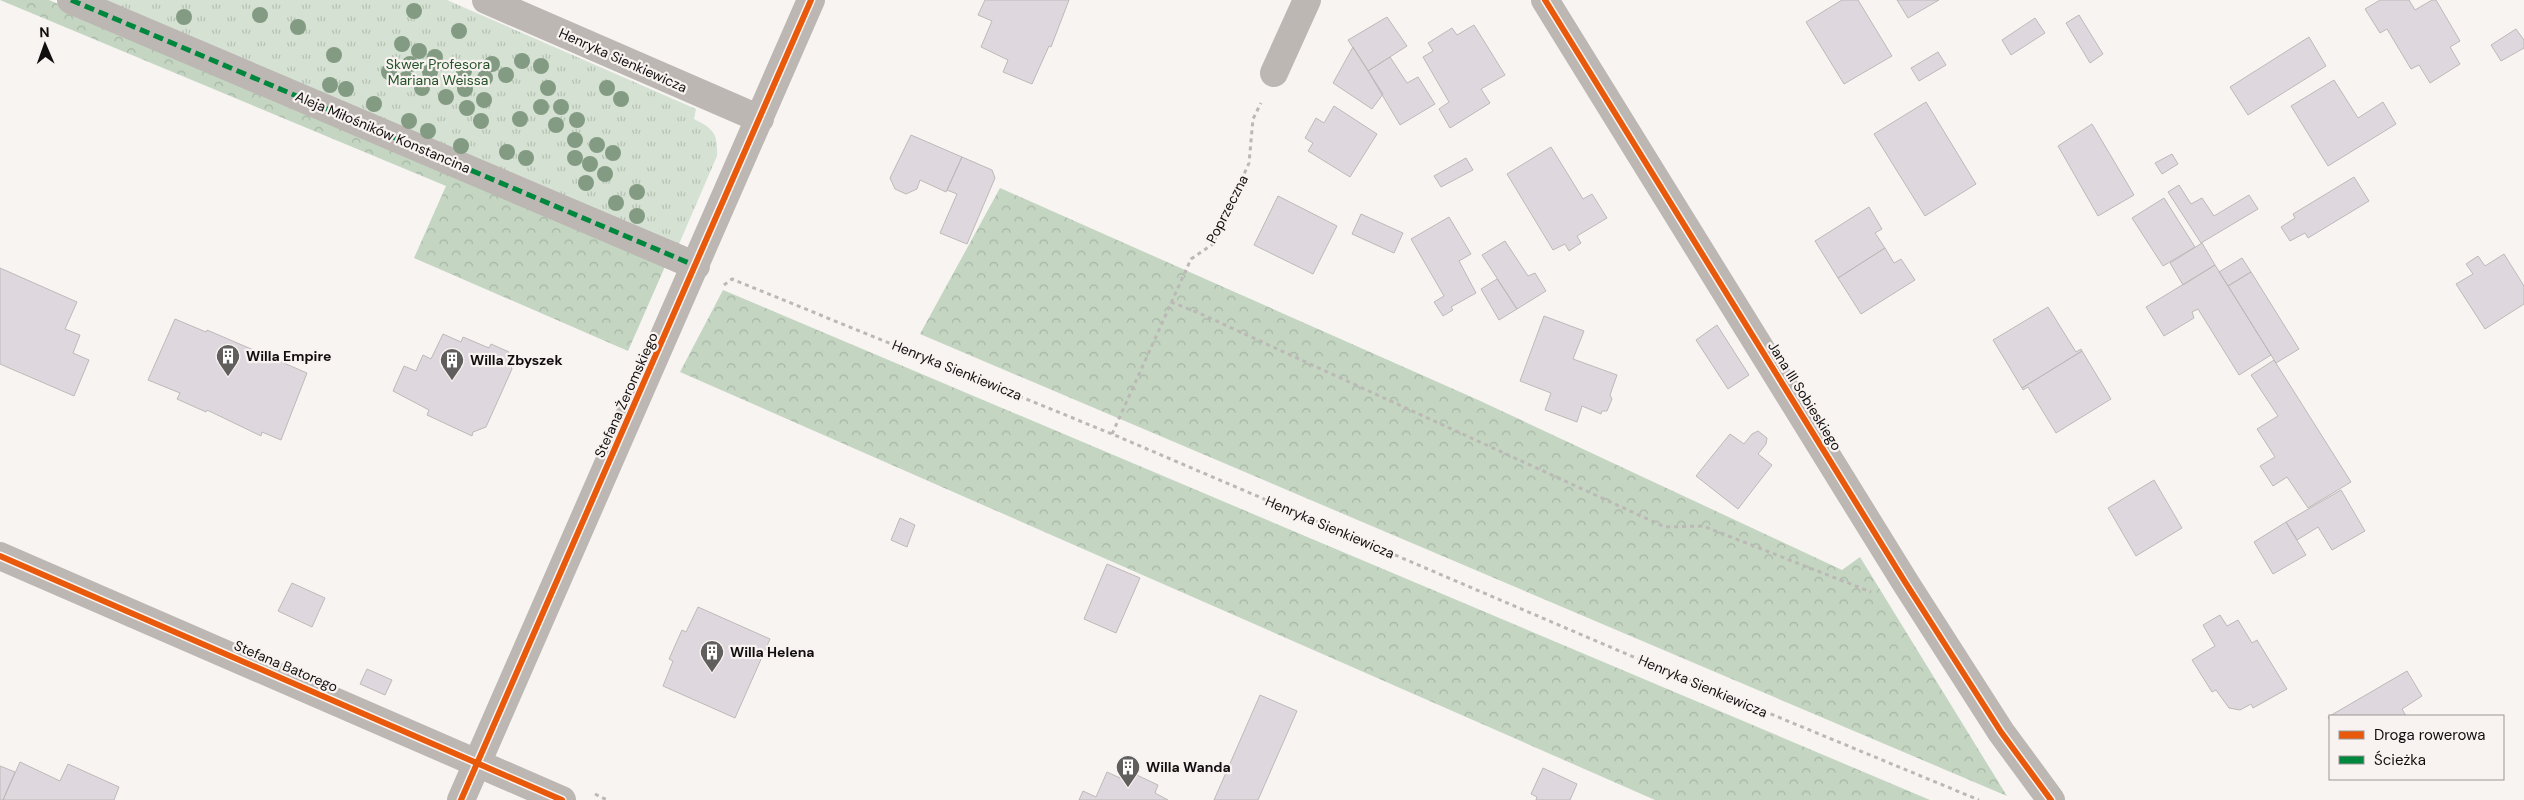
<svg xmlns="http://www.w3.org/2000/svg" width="2524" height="800" font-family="'DM Sans',sans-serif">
<defs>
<pattern id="grass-tufts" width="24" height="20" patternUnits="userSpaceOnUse" patternTransform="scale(1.25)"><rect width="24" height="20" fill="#d5e2d3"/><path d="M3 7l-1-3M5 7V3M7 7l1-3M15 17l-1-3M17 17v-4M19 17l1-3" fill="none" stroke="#b6c1b4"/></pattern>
<pattern id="forest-crowns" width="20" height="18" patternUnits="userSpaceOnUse" patternTransform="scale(1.25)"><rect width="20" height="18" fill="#c4d5c2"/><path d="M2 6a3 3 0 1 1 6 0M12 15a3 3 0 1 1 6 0" fill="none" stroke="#a7b6a6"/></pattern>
</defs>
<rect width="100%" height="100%" fill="#f7f4f2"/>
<path fill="url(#grass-tufts)" d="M90,0H447L696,109L694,119C714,129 718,134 717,156L679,244L674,248Z"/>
<path fill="url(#forest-crowns)" d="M0,0H49L667,262L628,351L414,258L446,186Z
M1000,188L1476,399L1842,570L1860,557L2007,796L920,334Z
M723,290L1930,800H1655L680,372Z"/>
<path fill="#ded7dd" stroke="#bcbab9" d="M985,0H1069L1051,47L1049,46L1032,84L1003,72L1008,60L981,47L992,21L978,15Z
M1842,0H1858L1892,56L1844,84L1806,22Z
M1897,0H1939L1908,18Z
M2380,0H2409L2415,10L2432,0H2436L2460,41L2450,47L2460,64L2430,83L2419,65L2411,69L2387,29L2380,33L2365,9Z
M2079,15L2103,54L2090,63L2066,23Z
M1387,17L1407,46L1368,71L1348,40Z
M2035,18L2045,33L2011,55L2002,40Z
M1474,25L1505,75L1481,89L1490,103L1450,128L1439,109L1449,102L1423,57L1433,51L1428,43L1452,28L1457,35Z
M2516,29L2524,40V48L2501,61L2491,45Z
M2309,37L2326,66L2248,115L2230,87Z
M1353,47L1383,94L1372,109L1333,83Z
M1938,52L1946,65L1919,81L1911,68Z
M1390,57L1407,83L1418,77L1435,104L1400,125L1368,71Z
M2334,80L2358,118L2383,102L2396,124L2328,166L2291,106Z
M1926,102L1976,184L1925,216L1874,134Z
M1334,106L1377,134L1350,177L1308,151L1313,143L1305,138L1316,118L1324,123Z
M2092,124L2134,195L2098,216L2058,146Z
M911,135L962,157L946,192L920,180L917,189L906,194L895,189L890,178Z
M1551,147L1583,199L1592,194L1607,218L1577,236L1581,243L1569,251L1565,244L1553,250L1507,174Z
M2172,154L2178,164L2162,174L2155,163Z
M962,157L992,170L995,178L967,244L940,233L957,194L947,190Z
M1466,158L1473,170L1441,187L1434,176Z
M2354,177L2369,201L2308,238L2305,233L2290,241L2281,227L2295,218L2293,214Z
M2179,185L2191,204L2202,198L2214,216L2249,195L2258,209L2201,243L2168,192Z
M1278,196L1337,226L1313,274L1254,245Z
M2164,198L2195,247L2163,266L2132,218Z
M1869,207L1882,229L1875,233L1885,248L1838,278L1815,241Z
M1361,214L1403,233L1394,253L1352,234Z
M1449,217L1471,254L1459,261L1476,293L1451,307L1453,310L1443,316L1434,302L1444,296L1411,239Z
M1505,241L1528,276L1535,273L1546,291L1517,309L1482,255Z
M2202,243L2215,265L2183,285L2170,263Z
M1885,248L1894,263L1901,259L1915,280L1861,314L1838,278Z
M2504,254L2524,286V304L2485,329L2456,284L2473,274L2466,264L2478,256L2485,266Z
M2242,258L2251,272L2228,286L2219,272Z
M2215,265L2271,355L2239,375L2198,309L2192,312L2194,318L2164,336L2146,307Z
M0,268L77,302L65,329L80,335L73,353L89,360L74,396L0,364Z
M2251,272L2299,349L2276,363L2228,286Z
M1497,279L1517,309L1499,320L1481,289Z
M2048,307L2076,352L2081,349L2082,351L2022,388L1993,340Z
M1544,316L1584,331L1573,359L1617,375L1610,395L1612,399L1607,411H1602L1601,414L1582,406L1577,422L1545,410L1551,393L1520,381Z
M175,319L206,332L207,330L307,373L281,440L262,432L261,436L207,410L206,412L177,399L180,393L148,380Z
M1717,325L1749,375L1728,389L1696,340Z
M443,334L461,342L463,337L489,348L491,344L509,352L507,355L512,369L486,427L473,432L472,436L427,415L429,410L393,391L404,366L416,371L423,355L431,359Z
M2082,351L2111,399L2056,433L2028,387L2023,390L2022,388Z
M2274,360L2351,482L2308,508L2287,477L2273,486L2260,466L2275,457L2257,429L2278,416L2251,375Z
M1758,431L1767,438L1766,444L1758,454L1772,465L1738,509L1696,476L1730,434L1744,444L1752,434Z
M2154,480L2182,528L2136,556L2108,508Z
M2341,490L2365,531L2332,550L2318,527L2297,540L2286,522Z
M900,518L915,525L907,547L891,540Z
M2286,522L2306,555L2273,574L2254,542Z
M1107,564L1140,578L1116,633L1084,619Z
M292,583L325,598L312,627L278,611Z
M698,607L770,639L735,718L663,686L673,661L669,659L682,630L686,632Z
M2220,615L2227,626L2238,620L2252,643L2257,640L2287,689L2253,708L2251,704L2240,710L2229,708L2216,690L2212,692L2192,660L2215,646L2203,625Z
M367,669L392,680L385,695L360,684Z
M2407,671L2422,696L2402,709L2406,716H2330V721L2328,717Z
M1260,695L1297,711L1258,800H1214Z
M20,762L60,781L68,764L119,787L114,800H3Z
M0,766L15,772L3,800H0Z
M1543,768L1577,784L1570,800H1536L1537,797L1531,794Z
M1124,769L1158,785L1155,793L1168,800H1079L1083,791L1096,797L1107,772L1120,778Z"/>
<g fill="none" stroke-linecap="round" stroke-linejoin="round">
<path stroke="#bcb8b6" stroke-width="3" stroke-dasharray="4 4" stroke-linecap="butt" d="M724,285L732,279L1112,434L1657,667L1979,800
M1171,302L1199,313L1665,527L1703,526L1871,592
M1112,434L1191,259L1213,244L1249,163L1253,119L1261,103
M595,794L607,800"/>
<path stroke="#bcb7b3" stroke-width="28" d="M71,0L696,266
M486,0L760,119
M1545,0L1905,582L2001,732L2051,800
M1274,73L1307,0
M0,556L562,800
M461,800L811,0"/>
<path stroke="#00873e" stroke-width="5" stroke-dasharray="10 5" stroke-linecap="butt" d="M71,0L696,266"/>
<g stroke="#f8f3f1" stroke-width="9">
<path id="cycleway" d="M1545,0L1905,582L2001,732L2051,800
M0,556L562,800
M461,800L811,0"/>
</g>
<use href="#cycleway" stroke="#e8590c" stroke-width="6"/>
</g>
<g fill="#829b82">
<circle cx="414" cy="11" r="8"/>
<circle cx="260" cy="15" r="8"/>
<circle cx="184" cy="17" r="8"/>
<circle cx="298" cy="27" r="8"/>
<circle cx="459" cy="31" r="8"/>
<circle cx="402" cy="44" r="8"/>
<circle cx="419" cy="51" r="8"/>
<circle cx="334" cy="55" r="8"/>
<circle cx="435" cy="57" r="8"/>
<circle cx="522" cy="61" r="8"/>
<circle cx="410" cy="64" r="8"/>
<circle cx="492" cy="64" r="8"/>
<circle cx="541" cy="66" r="8"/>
<circle cx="464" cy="71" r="8"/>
<circle cx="389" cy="72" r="8"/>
<circle cx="430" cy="72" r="8"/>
<circle cx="506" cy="75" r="8"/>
<circle cx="485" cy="78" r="8"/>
<circle cx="406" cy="79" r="8"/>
<circle cx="330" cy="85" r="8"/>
<circle cx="422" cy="88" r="8"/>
<circle cx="548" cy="88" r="8"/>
<circle cx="607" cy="88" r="8"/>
<circle cx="346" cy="89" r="8"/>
<circle cx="465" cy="89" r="8"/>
<circle cx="446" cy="97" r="8"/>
<circle cx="621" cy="99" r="8"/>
<circle cx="484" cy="100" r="8"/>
<circle cx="374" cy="104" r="8"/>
<circle cx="541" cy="107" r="8"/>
<circle cx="561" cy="107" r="8"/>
<circle cx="467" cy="108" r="8"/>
<circle cx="520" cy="119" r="8"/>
<circle cx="577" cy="120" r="8"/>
<circle cx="409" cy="121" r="8"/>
<circle cx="481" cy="121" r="8"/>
<circle cx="556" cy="125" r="8"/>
<circle cx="428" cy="131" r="8"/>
<circle cx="575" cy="140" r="8"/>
<circle cx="597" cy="145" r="8"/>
<circle cx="461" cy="146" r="8"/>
<circle cx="507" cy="152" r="8"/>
<circle cx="613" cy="153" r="8"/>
<circle cx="526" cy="158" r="8"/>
<circle cx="575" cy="158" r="8"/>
<circle cx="590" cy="164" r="8"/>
<circle cx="605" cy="174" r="8"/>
<circle cx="586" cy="183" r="8"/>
<circle cx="637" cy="192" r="8"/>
<circle cx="616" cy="203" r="8"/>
<circle cx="637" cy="216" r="8"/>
</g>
<defs>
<g id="building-pin" transform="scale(1.25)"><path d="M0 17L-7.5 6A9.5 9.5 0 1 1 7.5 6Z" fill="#615e5e" stroke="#f8f3f1"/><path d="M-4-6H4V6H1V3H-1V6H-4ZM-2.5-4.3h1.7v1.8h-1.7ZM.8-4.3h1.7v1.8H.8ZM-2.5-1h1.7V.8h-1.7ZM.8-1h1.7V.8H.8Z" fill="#fff"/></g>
</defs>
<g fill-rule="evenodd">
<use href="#building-pin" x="228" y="356"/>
<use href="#building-pin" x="452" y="360"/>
<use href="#building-pin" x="712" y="652"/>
<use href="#building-pin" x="1128" y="767"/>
</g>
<g text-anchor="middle" stroke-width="4.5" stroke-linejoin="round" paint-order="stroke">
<g font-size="14" fill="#100e0e" stroke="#f8f3f1">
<text transform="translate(623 60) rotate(24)" y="5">Henryka Sienkiewicza</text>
<text transform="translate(383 132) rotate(23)" y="5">Aleja Miłośników Konstancina</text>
<text transform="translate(1227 209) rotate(-63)" y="5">Poprzeczna</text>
<text transform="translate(957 370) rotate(22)" y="5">Henryka Sienkiewicza</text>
<text transform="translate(626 395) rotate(-66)" y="5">Stefana Żeromskiego</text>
<text transform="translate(1805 396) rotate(58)" y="5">Jana III Sobieskiego</text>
<text transform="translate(1330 527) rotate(23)" y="5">Henryka Sienkiewicza</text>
<text transform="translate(286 666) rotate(23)" y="5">Stefana Batorego</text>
<text transform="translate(1703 686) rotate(23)" y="5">Henryka Sienkiewicza</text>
</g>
<g font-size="14" fill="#235327" stroke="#f8f3f1">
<text x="438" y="69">Skwer Profesora<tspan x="438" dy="16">Mariana Weissa</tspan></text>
</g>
<g font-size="14" font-weight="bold" fill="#100e0e" stroke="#f8f3f1" text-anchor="start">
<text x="246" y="361">Willa Empire</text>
<text x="470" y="365">Willa Zbyszek</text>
<text x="730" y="657">Willa Helena</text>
<text x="1146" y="772">Willa Wanda</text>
</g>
</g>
<rect x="2329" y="715" width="175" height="65" fill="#f8f3f1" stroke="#9b9796"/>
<rect x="2339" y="731" width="25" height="8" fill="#e8590c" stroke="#9b9796"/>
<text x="2374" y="740" font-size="15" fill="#100e0e">Droga rowerowa</text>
<rect x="2339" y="756" width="25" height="8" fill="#00873e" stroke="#9b9796"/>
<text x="2374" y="765" font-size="15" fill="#100e0e">Ścieżka</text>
<g transform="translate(45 45) rotate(358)" stroke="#f8f3f1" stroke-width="4" paint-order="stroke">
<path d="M0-4L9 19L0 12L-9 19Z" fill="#100e0e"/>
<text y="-8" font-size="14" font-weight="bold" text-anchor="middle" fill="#100e0e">N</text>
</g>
</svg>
